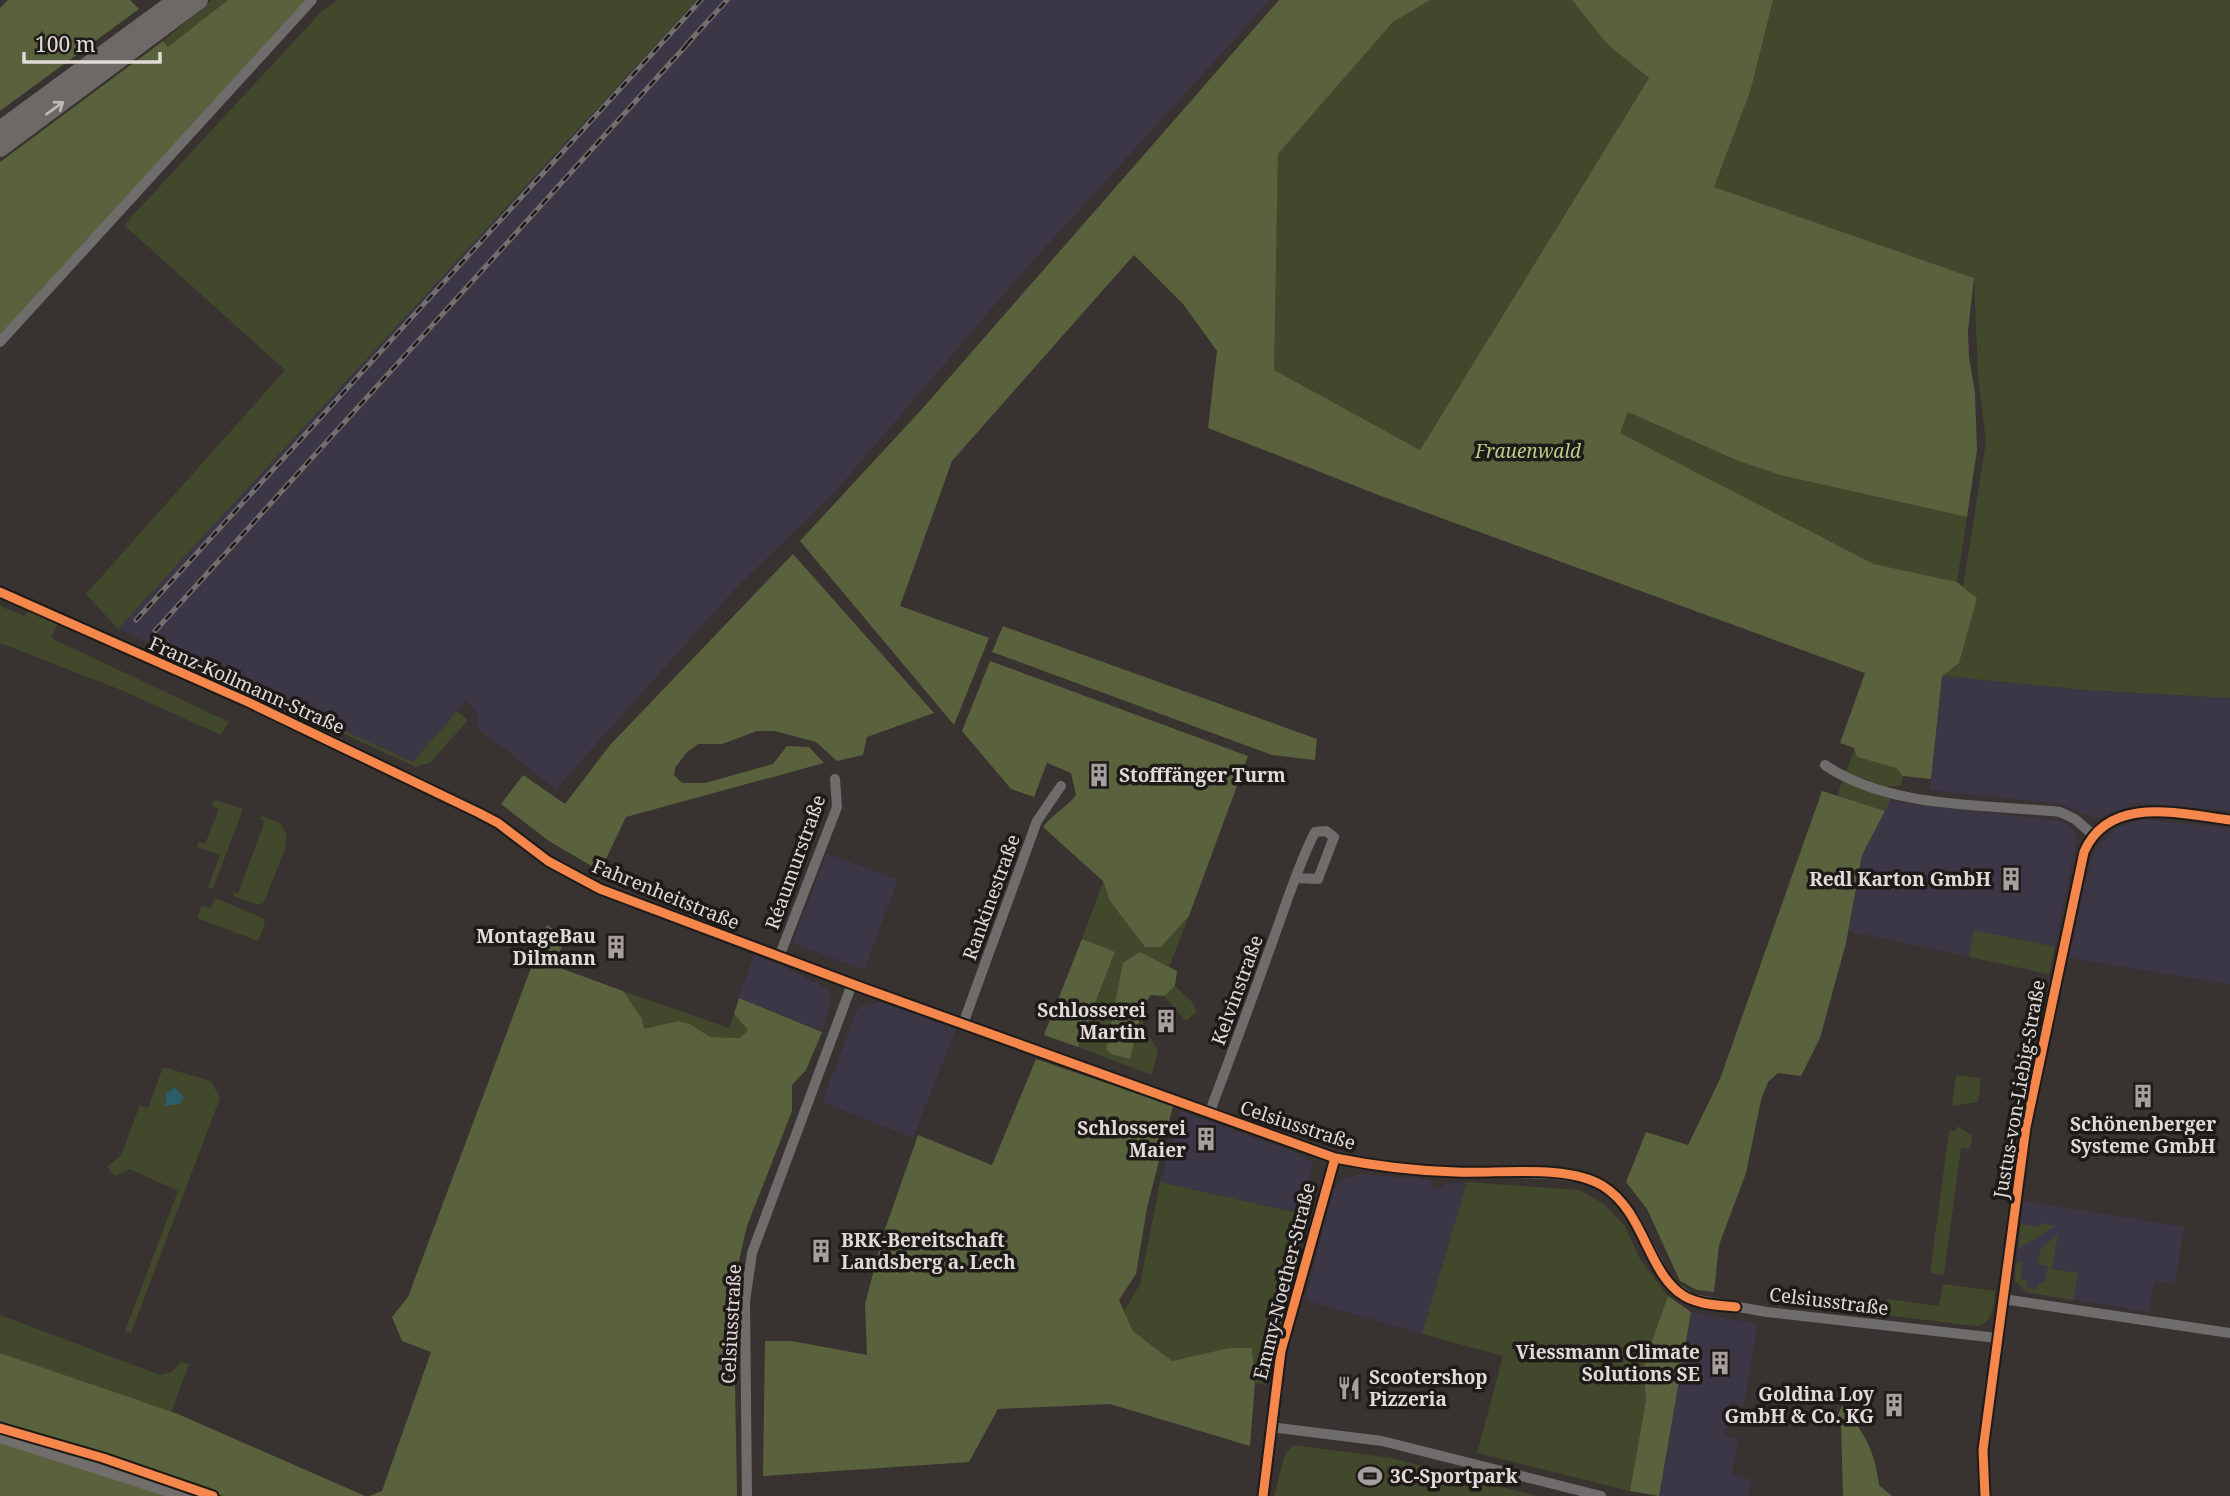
<svg xmlns="http://www.w3.org/2000/svg" width="2230" height="1496" font-family="'Noto Serif',serif">
<rect width="100%" height="100%" fill="#383230"/>
<path fill="#3b3746" d="M697,0H1270L1022,273L835,492L734,590L556,789L477,728V714L466,700L413,762L118,629Z
M1942,676L2085,690L2230,698V811L2138,803L2096,819L2061,804L1930,790Z
M1890,801L2060,821L2070,825L2076,834V845L2049,974L1848,931L1862,855Z
M2143,819L2230,828V984L2069,958L2089,866L2096,848L2116,828Z
M827,853L898,880L864,970L792,943Z
M754,955L785,967L829,990L830,1003L823,1031L738,998Z
M881,1002L956,1029L913,1138L822,1102L857,1010L861,1006Z
M1181,1111L1299,1154L1313,1163L1299,1213L1160,1182Z
M1359,1174L1423,1179L1433,1181L1431,1187L1442,1189L1444,1184L1467,1182L1422,1334L1305,1300L1333,1192L1341,1180Z
M2024,1201L2184,1227L2175,1284L2154,1281L2149,1312L2022,1291L2014,1275Z
M1691,1312L1758,1324L1744,1406L1731,1403L1725,1436L1738,1439L1732,1474L1752,1480L1748,1496H1659Z"/>
<path fill="#42482c" d="M212,0H228L167,48L163,41Z
M338,0H697L118,629L86,594L285,370L124,225L322,11Z
M1430,0H1572L1608,45L1649,78L1420,450L1273,370L1278,154L1393,22Z
M1773,0H2230V698L2085,690L1942,676L1977,598L1963,587L1986,442L1978,377L1974,278L1714,187L1751,89Z
M1628,412L1736,460L1780,475L1967,517L1957,582L1874,564L1620,433Z
M0,606L24,616L29,611L58,623L51,638L229,722L221,735L121,690L0,643Z
M278,701L413,762L457,711L468,720L430,763L416,767L277,703Z
M1855,748L1857,757L1896,768L1903,776L1901,786H1883L1846,772Z
M1842,781L1891,799L1885,811L1837,797Z
M215,800L243,809L213,889L208,887L220,855L197,847L199,841L205,844L219,809L212,806Z
M262,816L280,823L287,834L285,849L264,902L259,905L235,897L232,892L238,894L265,821L260,818Z
M1103,882L1110,901L1161,947L1189,916L1169,967L1140,952L1130,1059L1141,1016L1144,1028L1158,1050L1152,1075L1078,1047L1115,953L1082,939Z
M215,898L263,918L265,925L258,941L197,918L202,905L211,908Z
M1974,930L2055,947L2049,974L1969,957Z
M1175,986L1192,1002L1197,1012L1186,1021L1164,996Z
M623,991L729,1028L734,1014L748,1030L740,1038L710,1037L690,1024L678,1021L644,1030Z
M163,1067L211,1081L220,1098L131,1333L125,1331L178,1191L130,1169L115,1176L107,1167L121,1155L140,1105L148,1108Z
M1956,1075L1981,1078L1978,1102L1952,1106Z
M1957,1126L1972,1135L1970,1149L1961,1148L1944,1275L1930,1273L1949,1131H1956Z
M1160,1182L1298,1213L1308,1212L1266,1385L1255,1383L1252,1348H1229L1172,1361L1133,1331L1124,1311L1140,1284Z
M1467,1182L1579,1190L1604,1204L1625,1226L1640,1259L1668,1296L1643,1366L1646,1400L1630,1491L1477,1453L1503,1356L1422,1334Z
M2040,1223L2055,1226L2018,1249L2021,1224L2039,1227Z
M2058,1234L2052,1269L2078,1273L2073,1300L2028,1293L2015,1281L2016,1263L2023,1261L2020,1279L2028,1281L2027,1288L2037,1289L2038,1283H2045L2048,1266L2038,1264L2041,1248Z
M1943,1284L1995,1291C1993,1308 1994,1325 1974,1326L1885,1315L1887,1299L1939,1306Z
M0,1315L160,1375L171,1372L181,1362L189,1364L171,1413L0,1353Z
M1294,1445L1391,1458L1537,1496H1274L1285,1454Z"/>
<path fill="#59623d" d="M8,0H130L139,9L0,111V8Z
M228,0H307L0,337V162L163,41L168,47Z
M1279,0H1430L1393,22L1278,154L1274,370L1420,450L1649,78L1608,45L1572,0H1773L1751,89L1714,187L1974,278L1968,331L1969,357L1975,393L1977,450L1967,517L1780,475L1736,460L1628,412L1620,433L1874,564L1957,582L1977,598L1959,663L1942,676L1931,779L1903,776L1896,768L1857,757L1854,748L1840,743L1865,673L1381,496L1208,428L1217,351L1183,304L1134,255L952,461L900,606L989,638L954,725L800,541L922,409Z
M793,554L934,713L867,737L863,755L837,761L816,742L775,731H757L722,744H698L686,753L675,768L674,775L682,783H705L773,764L787,746L809,747L824,763L626,817L600,871L549,841L501,804L523,775L565,804L610,745Z
M1003,626L1317,739L1315,760L1272,755L992,652Z
M990,661L1248,756L1189,916L1161,947H1145L1110,901L1103,881L1043,827C1053,813 1066,808 1076,795L1071,773L1047,763L1034,797L1011,789L962,731Z
M1822,791L1885,811L1862,855L1846,943L1820,1038L1801,1076L1778,1073L1768,1082L1761,1100L1746,1173L1719,1245L1714,1292L1697,1290L1680,1281L1647,1209L1626,1182L1646,1132L1688,1145L1720,1079Z
M547,925L567,938L552,965L623,991L642,1019L644,1029L678,1021L690,1024L710,1037L740,1038L748,1030L734,1014L739,998L822,1032L806,1070L792,1085V1111L747,1226L738,1265L734,1329L737,1496H369L382,1491L431,1352L402,1341L392,1317L408,1297Z
M1082,939L1115,952L1078,1047L1044,1035Z
M1140,952L1177,971L1175,986L1164,996L1151,995C1139,1009 1136,1040 1130,1059L1111,1054L1106,1050L1123,963Z
M1036,1059L1173,1106L1147,1208L1136,1274L1119,1300L1133,1331L1172,1361L1229,1348H1252L1255,1383L1250,1446L1110,1404L998,1409L969,1462L763,1476L765,1341H792L867,1355L865,1304L884,1232L918,1135L992,1165Z
M1668,1296L1691,1312L1659,1496L1630,1491L1646,1400L1643,1366Z
M0,1353L178,1414L365,1496H223L107,1455L0,1425Z
M1842,1406C1864,1431 1875,1451 1879,1485L1892,1496H1843L1841,1424L1837,1417Z
M0,1441L171,1496H0Z"/>
<path fill="#2a5e6a" d="M175,1087L184,1098L179,1104L165,1106L167,1093Z"/>
<g fill="none" stroke-linecap="round" stroke-linejoin="round">
<path stroke="#6e6d6c" stroke-width="10" d="M0,342L312,0
M0,592L248,702L479,813L498,823L548,861L600,889L863,988L1335,1158L1417,1170L1551,1174L1591,1179L1612,1192L1634,1217L1668,1282L1692,1299L1767,1312L1997,1338
M1825,765C1890,809 1984,804 2060,812L2075,819L2093,835
M779,957L837,807L835,779
M963,1024L1037,821L1061,786
M1210,1113L1213,1103C1234,1048 1254,993 1274,937C1287,902 1298,865 1315,832L1326,831L1334,837L1318,879L1296,878
M2003,1299L2230,1333
M1270,1427L1382,1441L1601,1496
M747,1496L745,1301L752,1253L852,984
M1263,1496L1281,1351L1335,1158
M1985,1496L1983,1450L2026,1127L2084,852C2109,794 2181,814 2230,820"/>
<path stroke="#726e6c" stroke-width="14" d="M0,1436L188,1496"/>
<path stroke="#6e6967" stroke-width="18" d="M0,130L177,0
M0,148L199,0"/>
<g stroke="#736f6e" stroke-width="5">
<path id="rail" d="M687,44L727,0
M136,620L701,0
M155,631L692,39"/>
</g>
<use href="#rail" stroke="#1e1a18" stroke-width="2.5" stroke-dasharray="8" stroke-linecap="butt"/>
<g stroke="#1e1a18" stroke-width="13">
<path id="cycleway" d="M0,592L248,702L479,813L498,823L548,861L600,889L863,988L1335,1158C1375,1166 1415,1171 1456,1172C1498,1174 1567,1164 1603,1186C1645,1212 1647,1273 1684,1296C1699,1305 1719,1305 1736,1307
M0,1428L103,1458L213,1496
M1263,1496L1281,1351L1335,1158
M1985,1496L1983,1450L2026,1127L2084,852C2109,794 2181,814 2230,820"/>
</g>
<use href="#cycleway" stroke="#f5874c" stroke-width="9"/>
</g>
<defs><path id="oneway-shaft" d="M-6 0H5M1.5-3L5.5 0L1.5 3" fill="none" stroke-width="1.6" stroke-linecap="round" stroke-linejoin="round" transform="scale(1.75)"/></defs>
<use stroke="#beb8b5" href="#oneway-shaft" transform="translate(55 108) rotate(-36)"/>
<defs>
<g id="building-bare" transform="scale(1.89)"><path d="M-4-6H4V6H1V3H-1V6H-4ZM-2.5-4.3h1.7v1.8h-1.7ZM.8-4.3h1.7v1.8H.8ZM-2.5-1h1.7V.8h-1.7ZM.8-1h1.7V.8H.8Z" fill="#a69f9d" stroke="#1e1a18" stroke-width="2.5" paint-order="stroke"/></g>
<g id="restaurant-bare" transform="scale(1.89)"><path d="M-5-6h1v4h1v-4h1v4h1v-4h1v5L-1.5 .5V6h-2V.5L-5-1ZM5-6V6H3V1.5H1.5Q1.5-4 5-6Z" fill="#a69f9d" stroke="#1e1a18" stroke-width="2.5" paint-order="stroke"/></g>
<g id="stadium-bare" transform="scale(1.89)"><path d="M0-5a6.5 5 0 1 0 0 10a6.5 5 0 1 0 0-10ZM-3.5-1.8h7v3.6h-7Z" fill="#a69f9d" stroke="#1e1a18" stroke-width="2.5" paint-order="stroke"/></g>
</defs>
<g fill-rule="evenodd">
<use href="#building-bare" x="1099" y="775"/>
<use href="#building-bare" x="2011" y="879"/>
<use href="#building-bare" x="616" y="947"/>
<use href="#building-bare" x="1166" y="1021"/>
<use href="#building-bare" x="2143" y="1096"/>
<use href="#building-bare" x="1206" y="1139"/>
<use href="#building-bare" x="821" y="1251"/>
<use href="#building-bare" x="1720" y="1363"/>
<use href="#restaurant-bare" x="1349" y="1388"/>
<use href="#building-bare" x="1894" y="1405"/>
<use href="#stadium-bare" x="1370" y="1476"/>
</g>
<g text-anchor="middle" stroke-width="7" stroke-linejoin="round" paint-order="stroke">
<g font-size="19" font-style="italic" fill="#bacd88" stroke="#1e1a18">
<text x="1528" y="458">Frauenwald</text>
</g>
<g font-size="19" fill="#e1dad7" stroke="#1e1a18">
<text transform="translate(247 685) rotate(24)" y="7">Franz-Kollmann-Straße</text>
<text transform="translate(795 862) rotate(-70)" y="7">Réaumurstraße</text>
<text transform="translate(666 894) rotate(22)" y="7">Fahrenheitstraße</text>
<text transform="translate(991 897) rotate(-70)" y="7">Rankinestraße</text>
<text transform="translate(1237 990) rotate(-70)" y="7">Kelvinstraße</text>
<text transform="translate(2019 1089) rotate(-80)" y="7">Justus-von-Liebig-Straße</text>
<text transform="translate(1298 1125) rotate(18)" y="7">Celsiusstraße</text>
<text transform="translate(1284 1281) rotate(-76)" y="7">Emmy-Noether-Straße</text>
<text transform="translate(1829 1301) rotate(7)" y="7">Celsiusstraße</text>
<text transform="translate(731 1324) rotate(-87)" y="7">Celsiusstraße</text>
</g>
<g font-size="19" font-weight="bold" fill="#e1dad7" stroke="#1e1a18" text-anchor="end">
<text x="1119" y="782" text-anchor="start">Stofffänger Turm</text>
<text x="1991" y="886">Redl Karton GmbH</text>
<text x="596" y="943">MontageBau<tspan x="596" dy="22">Dilmann</tspan></text>
<text x="1146" y="1017">Schlosserei<tspan x="1146" dy="22">Martin</tspan></text>
<text x="2143" y="1131" text-anchor="middle">Schönenberger<tspan x="2143" dy="22">Systeme GmbH</tspan></text>
<text x="1186" y="1135">Schlosserei<tspan x="1186" dy="22">Maier</tspan></text>
<text x="841" y="1247" text-anchor="start">BRK-Bereitschaft<tspan x="841" dy="22">Landsberg a. Lech</tspan></text>
<text x="1700" y="1359">Viessmann Climate<tspan x="1700" dy="22">Solutions SE</tspan></text>
<text x="1369" y="1384" text-anchor="start">Scootershop<tspan x="1369" dy="22">Pizzeria</tspan></text>
<text x="1874" y="1401">Goldina Loy<tspan x="1874" dy="22">GmbH &amp; Co. KG</tspan></text>
<text x="1390" y="1483" text-anchor="start">3C-Sportpark</text>
</g>
</g>
<path d="M24 52v10h136v-10" fill="none" stroke="#e1dad7" stroke-width="3.5"/>
<text x="35" y="52" font-size="21" fill="#e1dad7" stroke="#1e1a18" stroke-width="5" paint-order="stroke">100 m</text>
</svg>
